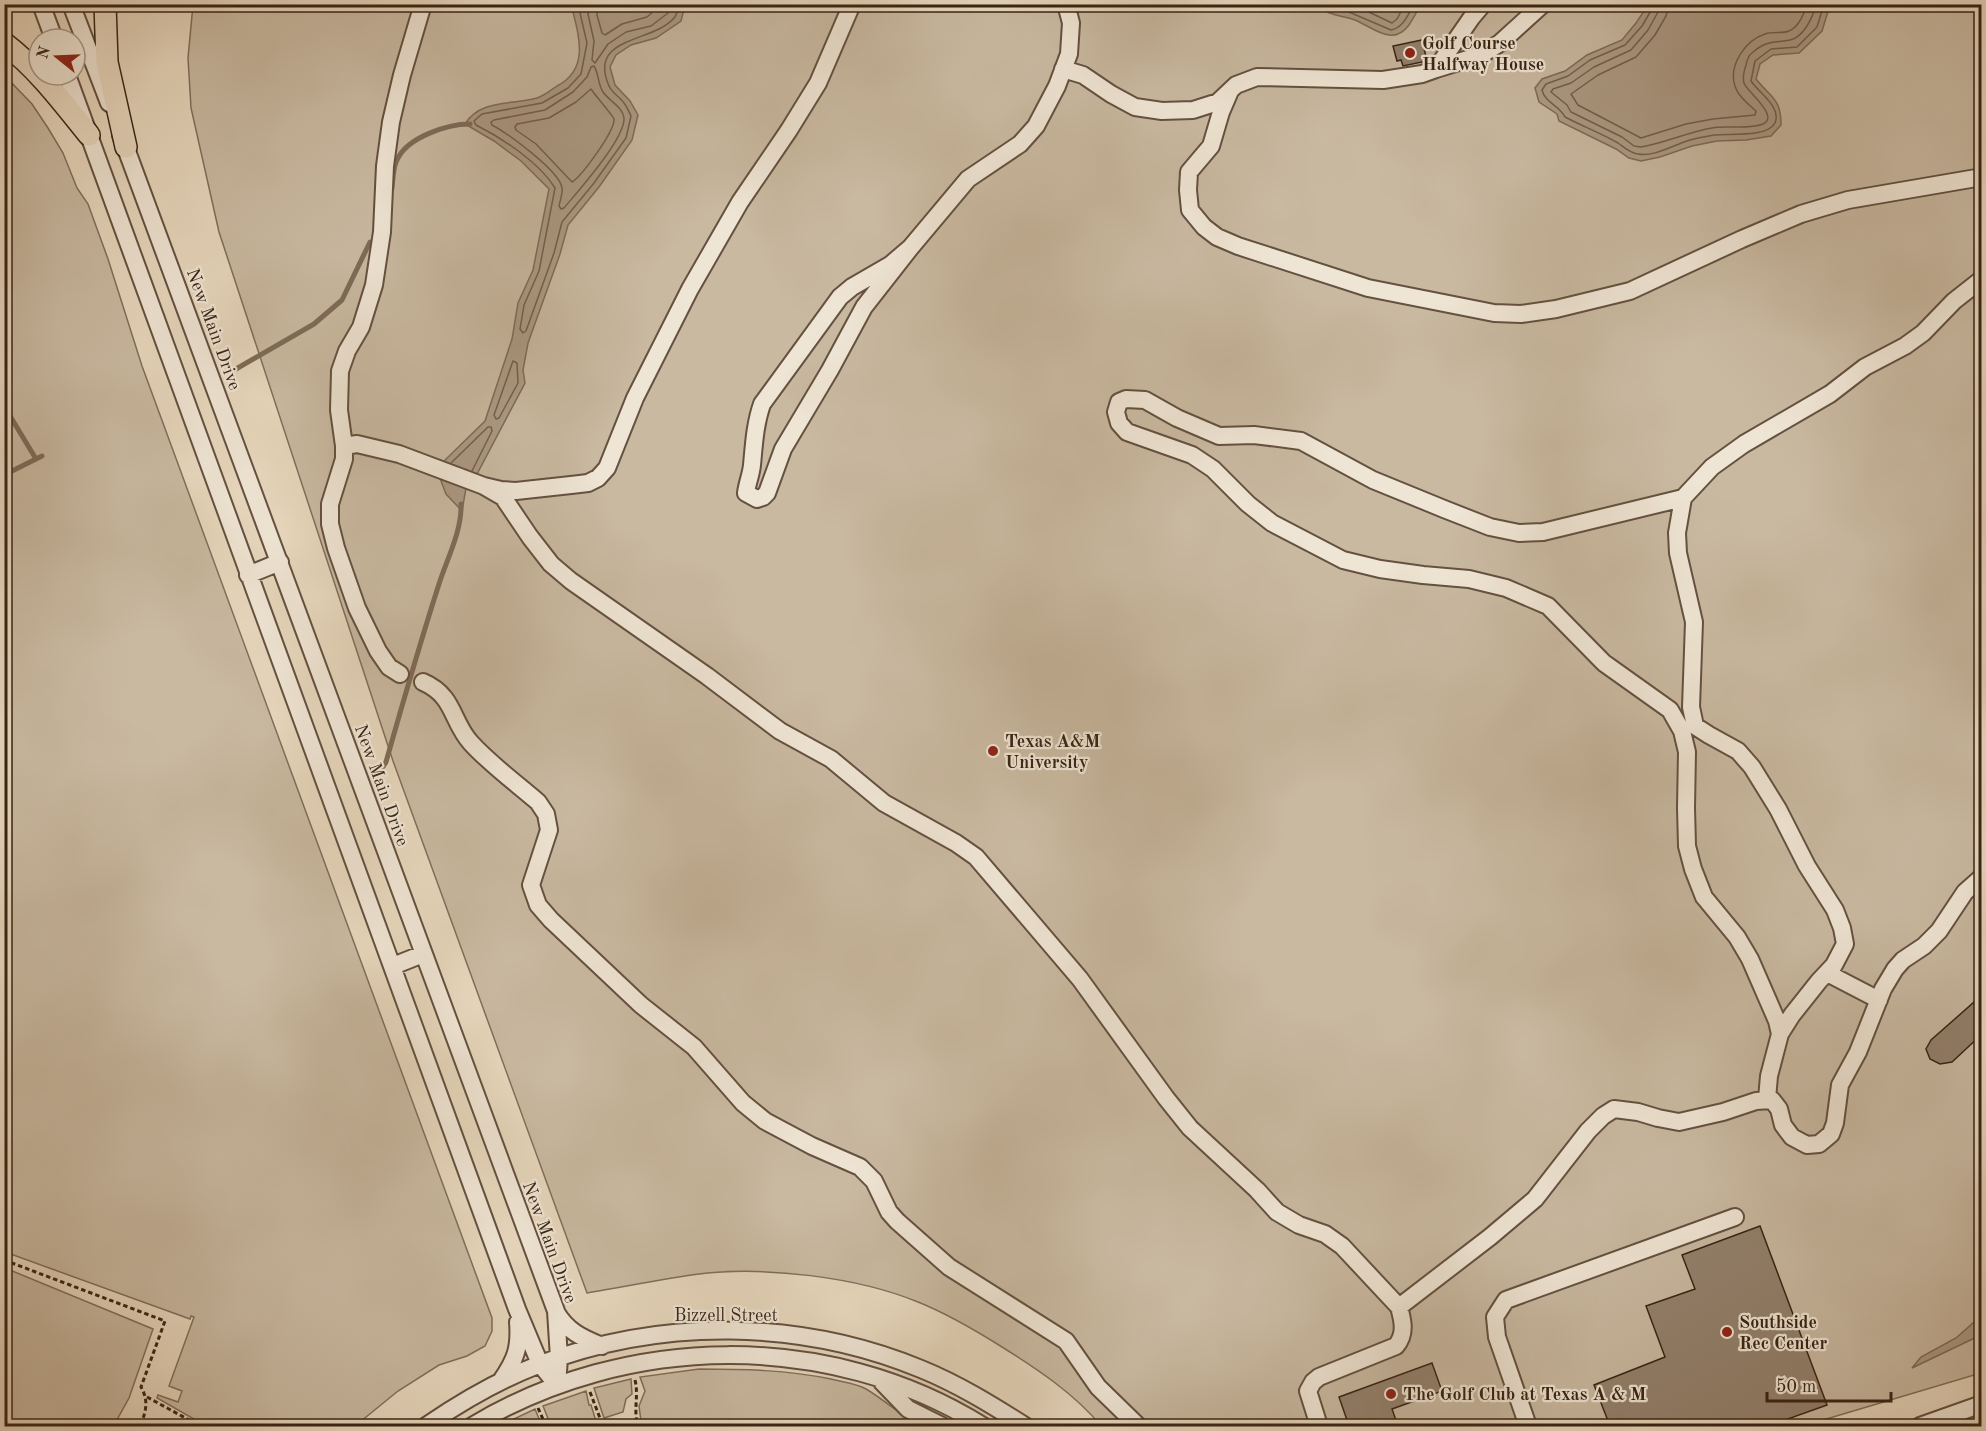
<svg xmlns="http://www.w3.org/2000/svg" width="1986" height="1431" font-family="'Old Standard TT',serif">
<rect width="100%" height="100%" fill="#e7d7bd"/>
<filter id="stains"><feTurbulence type="fractalNoise" baseFrequency=".00333" numOctaves="4"/><feColorMatrix values="0 0 0 0 .2 0 0 0 0 .09 0 0 0 0 .02 0 0 0 .5 -.17"/></filter>
<radialGradient id="worn" r=".72"><stop offset=".6" stop-color="#630" stop-opacity="0"/><stop offset="1" stop-color="#630" stop-opacity=".3"/></radialGradient>
<path fill="#c9b9a1" stroke="#806e5c" stroke-width="1.5" d="M193,5H1981V1373L1803,1426H1101C1075,1394 1037,1369 1002,1347C975,1330 948,1314 918,1302C857,1277 765,1266 699,1274C662,1279 624,1287 587,1293L393,761L219,232L191,108L188,58Z
M4,75L32,104L48,128L63,153L77,188L88,204L108,259L142,366L492,1318V1331L485,1346L467,1356L439,1365L398,1391L355,1426H206L157,1398L158,1395L178,1402L182,1391L169,1386L194,1317L191,1316L190,1319L5,1252Z
M5,1268L153,1329L129,1398L118,1418V1426H30L5,1423Z
M699,1369C744,1369 787,1370 831,1379C842,1382 856,1383 866,1389C885,1400 900,1415 919,1426H645L644,1422L641,1421L639,1406L645,1391L640,1377Z
M631,1379L632,1394L626,1399L623,1412L604,1418L594,1388Z
M586,1391L589,1405H591L596,1421L582,1426H551L543,1406Z
M535,1409L542,1426H502L501,1425Z"/>
<path fill="#ac9a84" stroke="#7e6b58" stroke-width="1.5" d="M577,5H685L681,21L656,38L631,45L616,55L610,67L615,85L630,101L638,115L632,140L599,187L568,225L560,254L528,343L523,370L525,383L477,474L466,488L462,511L446,494L441,481L445,460L485,421L512,339L518,303L533,270L549,189L521,161L494,141L465,124C480,99 513,105 537,98C544,96 551,90 557,86C588,70 580,40 573,12Z
M1317,5H1420C1417,12 1413,19 1409,25C1393,47 1374,28 1355,20C1341,15 1328,16 1317,5Z
M1648,5V4L1830,5L1822,31L1799,53L1773,55L1760,64L1756,79C1771,98 1781,98 1781,125L1771,136L1746,140L1717,141L1692,146L1660,157L1641,161L1629,158L1616,149L1559,121L1557,114L1539,102L1535,88L1542,79L1565,71L1587,55L1622,40L1636,23Z
M1981,1316V1335L1912,1368L1921,1357L1956,1338Z"/>
<g fill="none" stroke-linecap="round" stroke-linejoin="round">
<path stroke="#725f4d" stroke-width="1.5" d="M582,4L580,13L587,43L581,74L568,88L542,103L482,114L474,121L476,125C502,138 540,163 555,188L539,271L524,305L520,329L523,333L526,331L554,253L562,222L594,183L626,138L631,116C629,112 627,107 624,103C620,97 612,93 609,86C587,36 653,43 674,18C677,15 678,9 679,4
M589,4L588,14L594,41L592,60L595,63L608,44L626,32L651,26L668,13L671,4
M598,4L597,15L602,33L605,35L622,24L647,17L662,4
M1326,4L1332,8L1349,12L1391,30C1403,28 1409,15 1413,4
M1352,4L1392,23L1397,19L1405,4
M1652,4V9L1642,26L1625,45L1590,60L1568,76L1546,84L1542,90C1545,103 1559,105 1565,117C1582,126 1601,133 1618,143C1625,148 1630,153 1638,154C1653,157 1672,146 1687,141C1695,138 1705,137 1714,135C1728,133 1767,138 1775,123C1782,107 1758,92 1751,81L1755,61L1771,49L1797,47L1817,27L1824,4
M1660,4L1658,12L1648,30L1631,50L1594,67L1571,83L1553,89L1551,92L1567,105L1571,112L1622,137L1634,146L1641,147C1665,143 1688,132 1712,128C1728,125 1748,130 1763,124C1780,116 1747,92 1744,83C1742,77 1744,71 1746,65C1747,60 1748,56 1752,53C1766,40 1774,43 1790,40C1804,37 1813,17 1816,4
M1669,4L1666,16L1655,35L1636,57L1598,75L1571,94L1578,105L1641,138L1686,124L1713,119L1755,115L1756,111C1748,104 1738,96 1735,86C1728,65 1746,40 1765,34C1773,31 1782,34 1789,31C1799,27 1804,14 1807,4
M594,66C599,74 598,85 603,92C609,101 623,107 624,118C625,139 578,191 564,208L561,209L559,206C560,200 563,194 562,188C560,171 507,133 492,125L491,122L494,120L545,110L573,92L587,77L591,67Z
M591,89C594,94 614,117 614,119C615,131 581,177 572,182L536,144L516,130L515,127L517,124L549,118L576,102Z
M513,361L517,363L518,383L499,418L496,419L494,415Z
M451,463L488,427H491L492,431L472,471"/>
<path stroke="#7e6b58" stroke-width="5" d="M392,188C393,179 393,168 397,160C407,137 448,124 470,124
M236,369L314,324L342,300L370,242
M4,406L36,459
M4,475L42,456
M378,774L386,762C403,702 420,643 439,584C447,559 462,531 461,504"/>
</g>
<path fill="#93816d" stroke="#382416" stroke-width="1.5" d="M1422,40L1427,61L1403,66L1401,60L1397,61L1393,46Z
M1982,995V1034L1952,1062L1940,1064L1930,1059L1926,1049L1931,1040Z
M1760,1226L1827,1405L1768,1426H1610L1594,1385L1665,1357L1646,1306L1695,1289L1682,1255Z
M1432,1363L1442,1391L1392,1409L1398,1426H1349L1339,1397Z"/>
<g fill="none" stroke-linecap="round" stroke-linejoin="round">
<g stroke="#645140" stroke-width="20">
<path id="minor" d="M41,4L54,39
M71,4L109,103
M1063,69L1083,75L1111,94L1135,107L1162,111L1193,110L1218,102L1236,85L1257,77L1383,80L1422,74L1436,69L1472,17L1483,4
M1436,69L1481,55L1500,43L1543,4
M67,75L517,1309L540,1364L557,1385
M1230,91L1221,112L1211,146L1189,172L1188,190L1190,210L1204,227L1217,237L1238,246L1368,288L1494,313L1521,314L1556,309L1630,291L1742,239L1801,214L1848,200L1982,177
M121,135L556,1311L559,1358L557,1385
M911,247L890,265L852,287L840,297L762,404C755,424 754,444 752,465C751,475 747,484 746,493L757,499L763,497L767,493L783,449L830,370L864,307L911,247L968,179L1020,144L1036,126L1057,86L1069,54L1071,23L1066,4
M344,446L357,444L399,454L484,486L501,490L516,491L571,485L588,483L598,478L607,468L635,398L690,289L740,202L789,130L818,83L852,4
M484,486L503,497L530,537L551,564L571,581L707,676L780,731L831,759L884,803L956,843L976,857L1080,979L1166,1098L1190,1128L1257,1190L1277,1212L1299,1225L1325,1234L1342,1246L1399,1307
M1683,498L1677,533L1678,553L1694,622L1691,707L1695,726L1709,735L1738,751L1752,767L1778,809L1807,866L1835,910L1842,928L1845,944L1834,965L1819,981L1792,1015L1780,1034
M248,575L280,562
M400,674L389,667L378,651L357,608L336,548L330,524V504L344,459V446L339,410L340,371L347,351L361,327L374,285L382,232L385,166L391,122L402,75L423,4
M423,682C455,696 451,721 471,743C490,764 516,783 538,802L546,814L549,830L531,885L538,905L551,920L641,1005L694,1047L743,1103L765,1121L812,1146L860,1167L874,1181L889,1212L897,1221L949,1267L1066,1341L1098,1387L1138,1426
M393,966L423,954
M1827,973L1879,1000
M1767,1099L1769,1076L1780,1034L1777,1021L1750,959L1737,937L1704,897L1693,869L1687,846L1686,808L1687,752L1682,731L1670,710L1604,663L1548,606L1506,588L1469,579L1423,575L1380,569L1343,560L1272,523L1248,504L1213,469L1192,455L1127,432L1119,423L1116,412L1119,402L1126,399L1145,400L1177,418L1219,436L1254,435L1301,441L1373,480L1444,509L1490,527L1519,533L1543,532L1683,498L1712,467L1744,444L1830,394L1865,367L1905,346L1923,333L1954,301L1982,279
M556,1312C567,1331 582,1338 602,1346
M501,1381C516,1359 520,1348 518,1322
M882,1382L908,1409L942,1426
M426,1426C461,1402 499,1380 538,1365C660,1318 800,1319 921,1369C958,1384 992,1405 1025,1426
M472,1426C627,1333 829,1330 983,1426
M1319,1426L1308,1391L1313,1382L1319,1377L1396,1346C1406,1334 1403,1321 1399,1307L1490,1237L1535,1199L1588,1131L1603,1116L1614,1109L1638,1112L1658,1118L1679,1122L1723,1112L1756,1101L1772,1100L1779,1109L1783,1125L1792,1137L1807,1145L1819,1144L1831,1134L1835,1123L1840,1085L1858,1052L1883,989L1895,969L1903,960L1924,946L1939,931L1965,892L1982,877
M1528,1426L1497,1337L1495,1317L1506,1300L1735,1217
M1920,1426L1982,1404"/>
</g>
<g stroke="#382416" stroke-width="24">
<path id="major" d="M105,4L107,62L126,147
M4,43C38,69 63,103 89,135"/>
</g>
<path stroke="#382416" stroke-width="3" stroke-dasharray="4.5 3" stroke-linecap="butt" d="M4,1260L165,1321L141,1387C149,1401 146,1412 140,1426
M635,1380C639,1396 633,1410 638,1426H636
M590,1392L603,1426
M147,1397L200,1426
M538,1408L546,1426"/>
<use href="#minor" stroke="#efe5d4" stroke-width="16"/>
<use href="#major" stroke="#e7d7bd" stroke-width="21"/>
</g>
<g fill="#8f2418" stroke="#efe5d4" stroke-width="2">
<circle cx="1410" cy="53" r="6"/>
<circle cx="993" cy="751" r="6"/>
<circle cx="1727" cy="1332" r="6"/>
<circle cx="1391" cy="1394" r="6"/>
</g>
<g text-anchor="middle" stroke-width="4.5" stroke-linejoin="round" paint-order="stroke">
<g font-size="18" font-weight="bold" fill="#382416" stroke="#efe5d4" text-anchor="start">
<text x="1422" y="49">Golf Course<tspan x="1422" dy="21">Halfway House</tspan></text>
<text x="1005" y="747">Texas A&amp;M<tspan x="1005" dy="21">University</tspan></text>
<text x="1739" y="1328">Southside<tspan x="1739" dy="21">Rec Center</tspan></text>
<text x="1403" y="1400">The Golf Club at Texas A &amp; M</text>
</g>
<g font-size="18" fill="#382416" stroke="#efe5d4">
<text transform="translate(214 329) rotate(70)" y="6">New Main Drive</text>
<text transform="translate(382 785) rotate(70)" y="6">New Main Drive</text>
<text transform="translate(550 1242) rotate(70)" y="6">New Main Drive</text>
<text x="726" y="1321">Bizzell Street</text>
</g>
</g>
<rect width="1986" height="1431" fill="none" stroke="#e7d7bd" stroke-width="24"/>
<rect x="6" y="6" width="1974" height="1419" fill="none" stroke="#382416" stroke-width="3"/>
<rect x="12" y="12" width="1962" height="1407" fill="none" stroke="#382416" stroke-width="1.5"/>
<g transform="translate(57 57) rotate(288)"><circle r="28" fill="#efe5d4" stroke="#a69888" stroke-width="1.5"/>
<path d="M0-4.5L10 22L0 15L-10 22Z" fill="#8f2418"/>
<text y="-9" font-size="16" font-weight="bold" text-anchor="middle" fill="#382416">N</text>
</g>
<path d="M1767 1392v9h124v-9" fill="none" stroke="#382416" stroke-width="3"/>
<text x="1776" y="1392" font-size="18" fill="#382416" stroke="#efe5d4" stroke-width="4.5" paint-order="stroke">50 m</text>
<rect width="100%" height="100%" filter="url(#stains)"/>
<rect width="100%" height="100%" fill="url(#worn)"/>
</svg>
